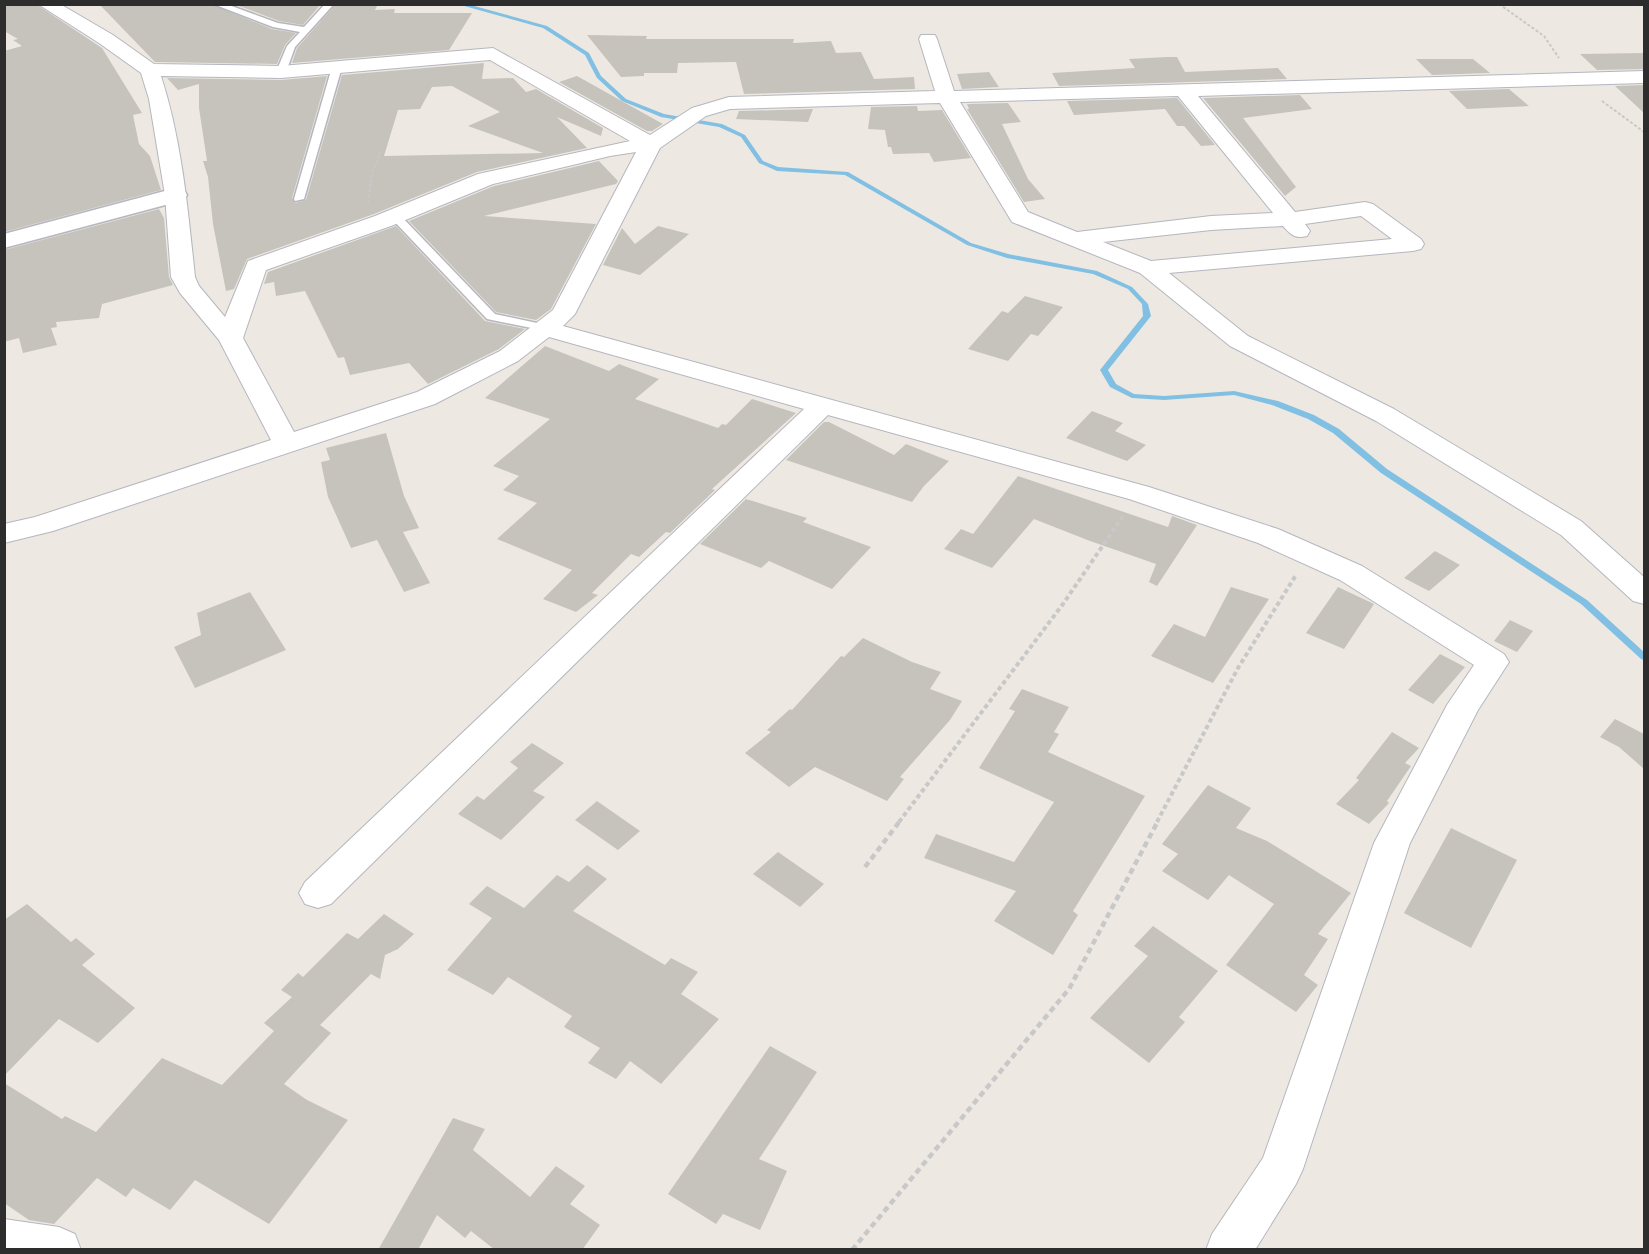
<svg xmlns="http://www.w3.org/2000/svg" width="1649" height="1254" font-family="'Space Grotesk',sans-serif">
<rect width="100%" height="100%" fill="#ede9e2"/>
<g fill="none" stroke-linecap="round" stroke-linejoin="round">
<path fill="#81c0e3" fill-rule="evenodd" d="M457,4H467L547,26L589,53L601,76L626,99L664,114L722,124L745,135L763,161L778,167L848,172L971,243L1008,254L1097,271L1132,287L1148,304L1151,316L1108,370L1116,384L1134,394L1164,396L1234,391L1278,401L1314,415L1339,429L1387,469L1587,600L1644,652V660L1641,659L1581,604L1381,473L1333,433L1308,419L1272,405L1234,395L1164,400L1132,398L1110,387L1100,370L1143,316L1142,304L1128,289L1093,274L1007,258L967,245L845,175L777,171L759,163L741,137L719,127L661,117L622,101L597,78L585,55L543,28Z"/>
</g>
<path fill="#c6c3bd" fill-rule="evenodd" d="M4,4H36L102,48L142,113L133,115L139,144L150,156L161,190L4,232V51L22,46L13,40L18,39L4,31Z
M99,4H211L272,29L296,33L285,45L277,64L155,62Z
M234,4H321L303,25L279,21Z
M336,4H378L375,10L395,9L394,13H472L449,50L292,63L297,48Z
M587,35L647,36L646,39H794L793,43L831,41L836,53L861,52L874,79L914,77L915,89L744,94L736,62L678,63L677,73H644V76L621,77Z
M1644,53V69L1597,70L1580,54Z
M1167,57H1177L1185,72L1278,68L1287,79L1059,86L1052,73L1135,68L1129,59Z
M1416,59H1473L1490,73L1432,75Z
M484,63L482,79L513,78L526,92L536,89L603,128L601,136L557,117L587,148L477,172L374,214L247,259L234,289L226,291L213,224L208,177L203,161H207L199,108V84L178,90L167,78L281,80L327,76L292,198L295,203L306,200L342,75ZM452,86L500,112L468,126L543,153L384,156L398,110L420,109L432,87Z
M989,72L999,87L962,89L957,74Z
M577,76L663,124L652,131H647L559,82Z
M1644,85V113L1615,86Z
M1509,89L1529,106L1467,109L1449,91Z
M1300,95L1312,109L1243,118L1296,187L1285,196L1203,98Z
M1177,98L1215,145L1201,146L1184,126H1177L1165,109L1074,115L1067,101Z
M1008,103L1021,122L1002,124L1028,179L1045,199L1024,202L967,109H969L967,104Z
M917,106L918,111L942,110L971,158L934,162L929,153L893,154L891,147H888L885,130L868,129L871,107Z
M813,109L808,122L736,119L739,111Z
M599,161L618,181L616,184L484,216L596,224L551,309L536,320L496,312L409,221L494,186Z
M159,209L164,218L169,277L173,285L102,304L99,318L56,322L57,327L51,328L57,345L23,353L19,338L4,342V250Z
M396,226L485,321L525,329L499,349L428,384L409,363L350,375L344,357L338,358L305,291L276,296L274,282L264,284L268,272Z
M658,226L689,234L640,275L603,265L622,228L635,244Z
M1025,296L1063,307L1038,336L1031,334L1008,361L968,349L1002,311L1008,313Z
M545,346L609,371L619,364L659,379L635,399L718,428L722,424L726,425L752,399L796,413L712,489L715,490L670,533L666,532L639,557L631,554L592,593L598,595L576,612L543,599L572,570L497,539L537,503L503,490L519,476L493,466L550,419L485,398Z
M1092,411L1123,423L1115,431L1146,445L1127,461L1066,438Z
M824,422H829L894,455L906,444L949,461L924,486L912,502L786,460Z
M386,433L404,496L419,528L403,532L430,583L404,592L377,540L351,548L328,497L321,462L330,460L326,448Z
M1018,476L1168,527L1172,516L1197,525L1157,586L1149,582L1156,564L1090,541L1034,519L992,568L944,549L961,529L973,534Z
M746,499L807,518L803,522L871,547L832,589L769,561L761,568L700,544Z
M1435,551L1460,565L1429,591L1404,578Z
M1231,587L1269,599L1213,683L1151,656L1174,624L1205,637Z
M1338,587L1374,604L1344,649L1306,633Z
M250,592L286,650L195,688L174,647L201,635L197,613Z
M1510,620L1533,631L1517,652L1494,641Z
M863,638L912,662L941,672L930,689L962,701L950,720L900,777L904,779L887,801L815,767L789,787L745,753L771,732L767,730L790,709L792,710L841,656L844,657Z
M1440,654L1465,667L1433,704L1408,690Z
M1022,689L1069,707L1054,732L1059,734L1048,752L1145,796L1073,911L1078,915L1053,955L994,921L1016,891L924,858L936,834L1014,862L1054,802L979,768L1015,711L1009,709Z
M1615,719L1644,734V769L1619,747L1600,737Z
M1392,732L1419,748L1405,763L1411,766L1387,801L1389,803L1369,824L1336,804L1359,780L1356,778Z
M532,743L564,763L533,791L545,797L501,840L458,814L477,796L484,800L518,768L510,762Z
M1208,785L1251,808L1236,828L1267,841L1351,893L1318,934L1328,939L1304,975L1318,985L1296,1012L1226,965L1274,904L1229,875L1208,900L1162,871L1178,854L1162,844Z
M597,801L640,831L618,850L575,820Z
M1451,828L1517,860L1471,948L1404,913Z
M778,852L824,884L800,907L753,874Z
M587,865L607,879L573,911L665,965L671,958L698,972L681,994L719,1019L661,1084L630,1061L616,1079L588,1063L600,1048L564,1027L572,1016L508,977L493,995L447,970L492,918L469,904L487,886L524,908L557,875L569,882Z
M27,904L71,942L76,938L95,954L82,965L135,1008L98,1043L59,1019L4,1076V920Z
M384,914L414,934L398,949L385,955L380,979L371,974L320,1025L331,1033L284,1084L307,1100L348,1120L269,1224L195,1180L170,1210L133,1188L126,1197L97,1178L54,1224L29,1220L4,1203V1083L62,1119L65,1116L96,1132L162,1058L222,1085L274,1031L264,1023L292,997L281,990L298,973L303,977L347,933L358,939Z
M1153,926L1218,971L1179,1017L1185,1022L1149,1063L1090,1018L1148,956L1134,946Z
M770,1046L817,1072L759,1159L787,1171L760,1230L723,1214L716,1224L668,1194Z
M453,1118L485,1129L473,1150L530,1197L556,1166L585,1186L570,1204L600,1225L582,1250H495L471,1231L465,1238L437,1215L418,1250H378Z"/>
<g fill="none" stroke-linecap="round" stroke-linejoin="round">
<g stroke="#b5b6bf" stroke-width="3">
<path id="service" d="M213,4H226L278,23L304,27L325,4H334L295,47L286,72L281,75L276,72L287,46L300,32L273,27Z
M337,64L342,67L304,199L295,201L294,199L332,67Z
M395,213L399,214L495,314L551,326V332L487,319L391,218V214Z"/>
</g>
<g stroke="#b5b6bf" stroke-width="2">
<path id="minor" d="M38,4H60L113,35L154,64L281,66L493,48L650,135L692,108L729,97L935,91L919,39L921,35H935L937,39L954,91L1644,71V83L1198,96L1295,212L1365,202L1373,204L1421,239L1424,244L1421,249L1413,251L1169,273L1248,336L1394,409L1581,521L1644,577V604L1633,601L1561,535L1376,421L1230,346L1140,273L1012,222L940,103L730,109L706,116L660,148L575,314L563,326L1149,487L1278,529L1362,566L1504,654L1509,662L1478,710L1410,843L1303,1169L1296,1184L1255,1250H1206L1212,1234L1263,1158L1374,843L1447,705L1474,665L1340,580L1258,543L1129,499L828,415L331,904L318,908L305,904L299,893L305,882L804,409L549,337L518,361L435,404L53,531L4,543V524L35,517L271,440L219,340L180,293L171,277L165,195L149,99L141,73L99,43ZM490,60L630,141L478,174L375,216L248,261L225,317L199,286L195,277C188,210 182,141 161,76L281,78ZM1178,96L1273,213L1211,216L1077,232L1028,212L960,102ZM636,152L553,310L500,351L417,392L294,432L243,338L266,270L391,226L493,184L610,156ZM1361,216L1392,239L1151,261L1103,242L1211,230L1283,226C1291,235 1295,239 1307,236L1310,231L1305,224Z
M4,1219L59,1227L75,1234L81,1250H4Z"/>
</g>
<g stroke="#b5b6bf" stroke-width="3">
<path id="tertiary" d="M176,188L184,190L187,195L184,200L4,248V234Z"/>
</g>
<path stroke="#c8c8c8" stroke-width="2" stroke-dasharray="3 2" stroke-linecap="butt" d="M1499,4L1544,36L1559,58
M1602,101L1644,132
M368,202L372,174L381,151"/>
<path stroke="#c8c8c8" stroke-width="4" stroke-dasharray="4.5 3" stroke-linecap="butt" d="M899,822L1063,604L1125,513
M1157,822L1238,668L1296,575"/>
<path stroke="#c8c8c8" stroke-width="4.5" stroke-dasharray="6 4" stroke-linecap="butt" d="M865,867L900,821
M852,1250L1069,989L1158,821"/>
<use href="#service" fill="#fff" fill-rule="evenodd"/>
<use href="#minor" fill="#fff" fill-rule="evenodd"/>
<use href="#tertiary" fill="#fff" fill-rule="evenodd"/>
</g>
<rect width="1649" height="1254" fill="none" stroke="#2d2d2d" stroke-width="12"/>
</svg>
